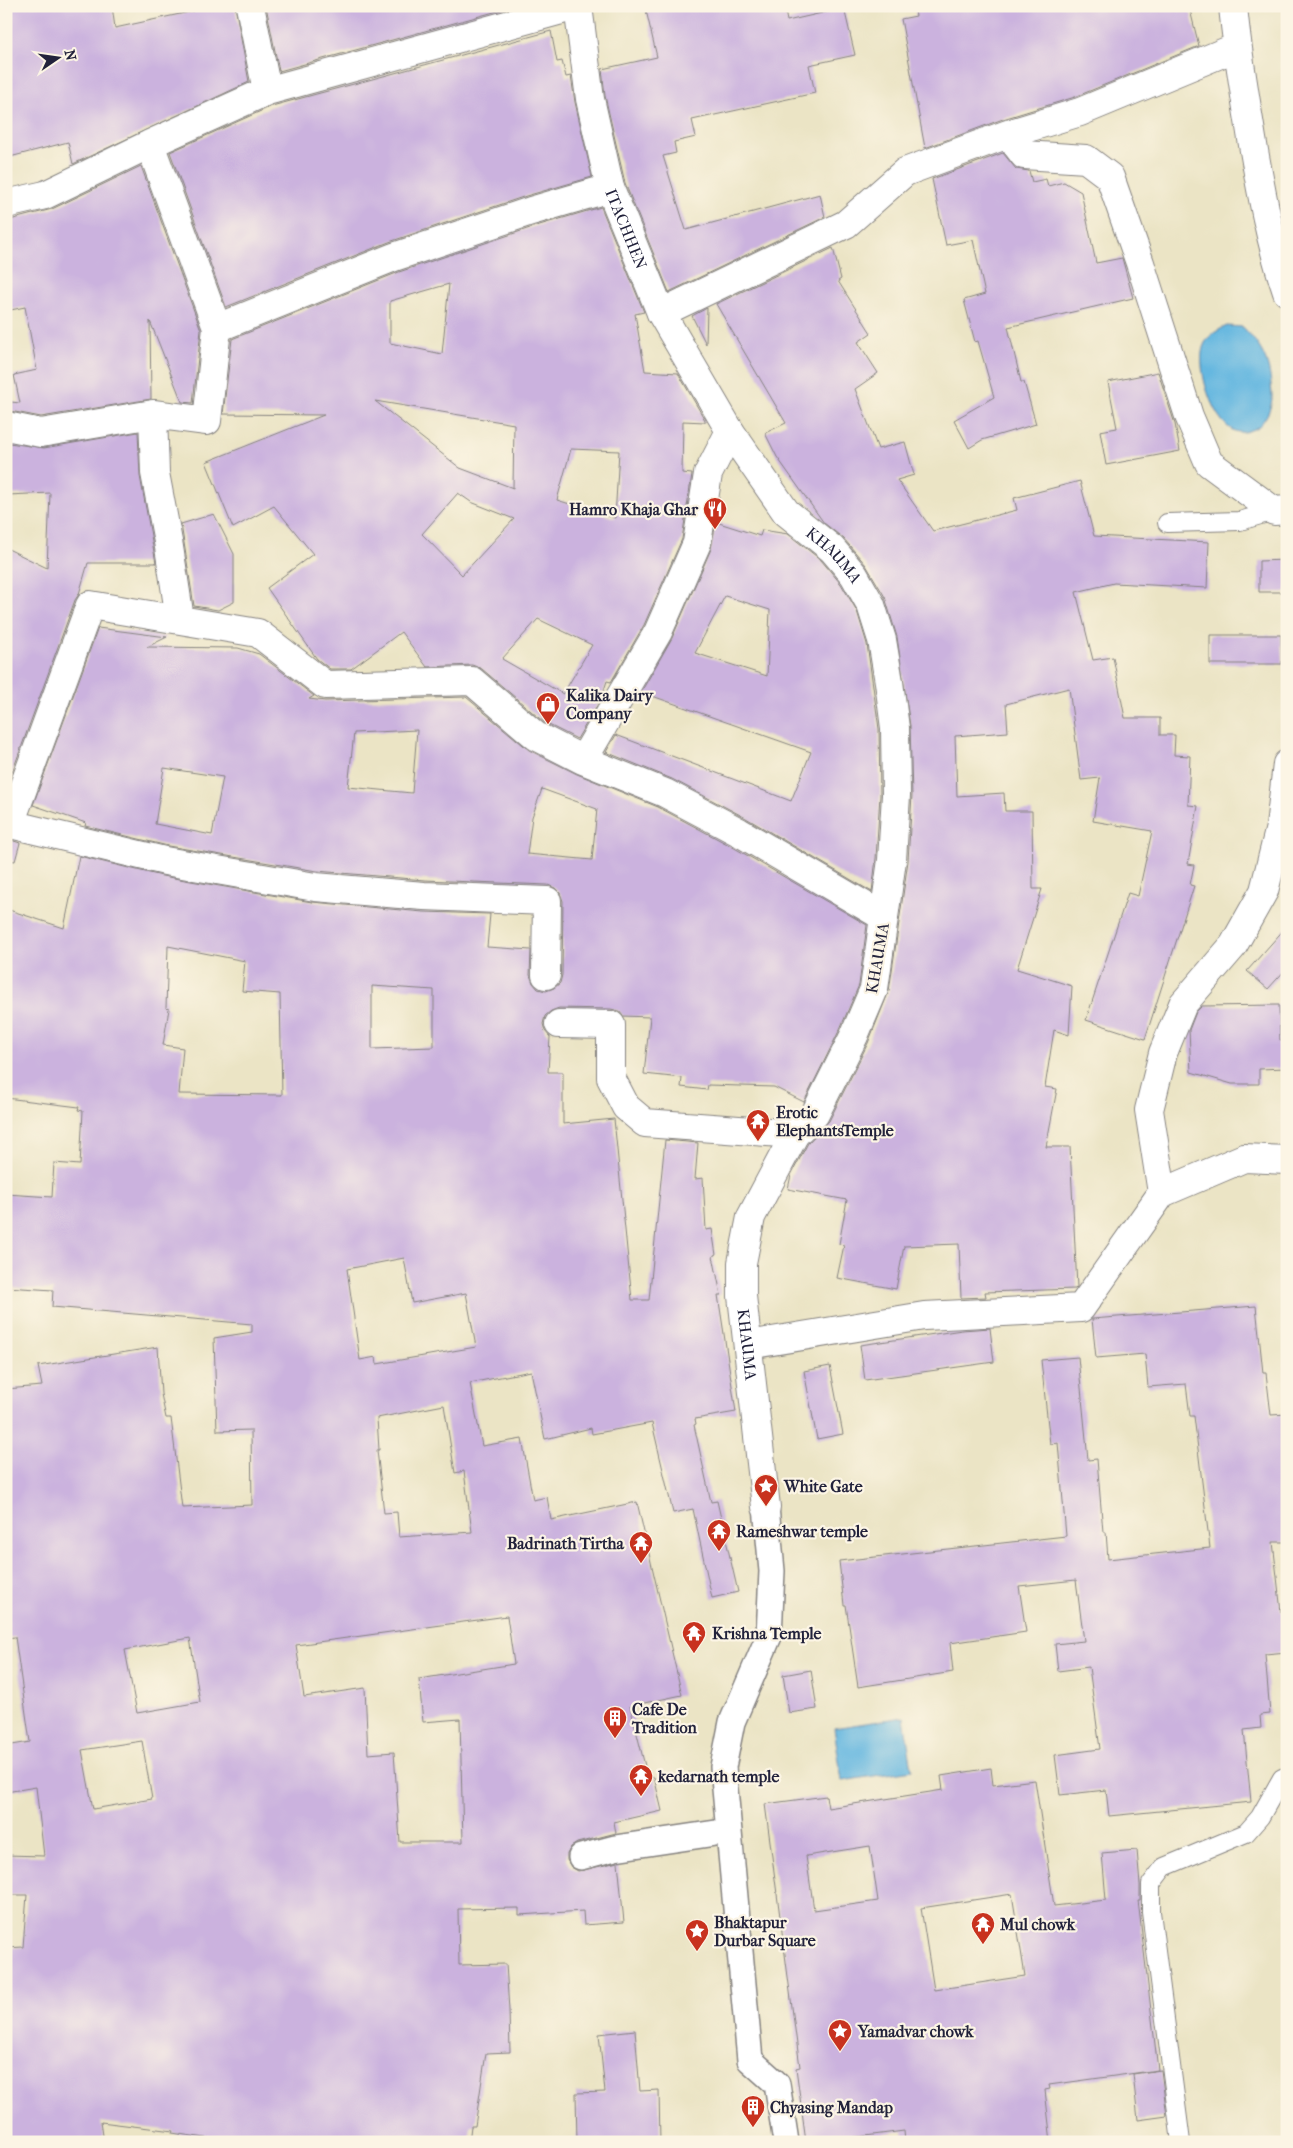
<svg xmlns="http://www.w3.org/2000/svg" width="1293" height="2148" font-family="'IM FELL French Canon',serif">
<rect width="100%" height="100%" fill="#fcf5e5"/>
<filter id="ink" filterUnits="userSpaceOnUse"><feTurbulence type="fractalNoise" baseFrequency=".02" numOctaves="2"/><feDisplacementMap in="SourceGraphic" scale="10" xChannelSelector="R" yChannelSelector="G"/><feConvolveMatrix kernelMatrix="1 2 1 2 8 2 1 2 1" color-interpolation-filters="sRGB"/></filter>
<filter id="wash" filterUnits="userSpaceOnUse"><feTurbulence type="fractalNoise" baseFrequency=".0096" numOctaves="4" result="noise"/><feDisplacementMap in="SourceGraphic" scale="20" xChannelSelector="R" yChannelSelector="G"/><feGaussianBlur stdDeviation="1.12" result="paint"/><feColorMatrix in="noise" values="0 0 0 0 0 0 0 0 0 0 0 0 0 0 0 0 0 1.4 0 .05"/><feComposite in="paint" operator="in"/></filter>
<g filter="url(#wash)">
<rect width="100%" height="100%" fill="#ebe4c5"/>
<path fill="#65b7e0" stroke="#446c8e" d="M1227,326L1243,327C1265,351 1270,363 1272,396C1272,406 1268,415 1261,424C1258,428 1253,429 1248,431C1217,443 1194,366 1204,345C1208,335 1218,330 1227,326Z
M904,1717L912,1770L842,1781L834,1728Z"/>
<g id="blocks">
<path fill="#cbb2de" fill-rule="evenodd" d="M6,6H112L115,28L194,11L193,6H235L249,82L73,164L68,142L6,158Z
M266,6H516L279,71Z
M645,6H784L787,21L844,8L855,55L809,65L815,93L692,120L696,137L674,142L676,153L663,156L686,230L820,194L825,217L669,292L625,183L605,96L602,69L657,57Z
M914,6H1189L1199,46L1075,97L1003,119L925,148L901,19L916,16Z
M551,31L557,62L562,61L566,77L571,76L575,102L592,177L526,196L389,242L226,307L170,152L272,106Z
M1003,153L1016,169L1029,171L1032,182L1046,179L1048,186L1064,182L1081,192L1096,263L1122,258L1133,298L1008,327L1021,382H1024L1036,424L982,440L969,448L954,420L994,397L978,341L975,342L964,300L985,294L973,240L946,245L932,179Z
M141,166L201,330L193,403L182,402L150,321L151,399L41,417L10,411L11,402L20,403L14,375L37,370L25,307L6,311V221L52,209Z
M601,207L644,312L635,314L645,371L678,373L705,420V422L683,421L682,473L692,474L682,539L644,625L611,682L607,681L601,699L577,739L545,723L482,669L472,665L427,667L401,632L351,669H330L317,659L267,588L313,554L274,506L233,528L206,462L324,415L223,414L232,339L399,272L536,226ZM449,284L442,354L390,343V301ZM375,401L514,424L513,488L460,468ZM571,449L619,451L615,518L557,500ZM458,493L471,502L514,519L462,575L422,534ZM538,619L592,645L563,694L502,659Z
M833,248L841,279L838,281L871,333L858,342L878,373L855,389L878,449L905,442L914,475L897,480L933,531L1017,510L1014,498L1080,481L1094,536L1209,542L1207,588L1114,583L1076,592L1093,660L1113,657L1125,718H1160V735H1175L1174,755L1190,756L1188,805L1198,806L1188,864L1194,865L1190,885L1194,886L1145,1039L1086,1020L1128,893L1138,896L1152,831L1093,821L1100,778L1081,780L1069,688L1006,704L1008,732L955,736L957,796L1004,793L1005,811H1032L1033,889H1042L1017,969L1072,986L1069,1035L1054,1030L1045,1087L1057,1089L1046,1147H1070L1077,1287L1075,1289L985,1292L986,1297L961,1298L959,1244L904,1246L896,1289L837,1278L844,1245L839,1244L847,1200L788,1189L791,1175L808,1143L829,1121L868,1043L889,991L908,861L912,795L910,726L897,637L885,597L866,565L844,539L824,523L777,457L765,433L786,423L716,304Z
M707,308L706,344L692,316Z
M1158,372L1175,424L1180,451L1106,465L1100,431L1117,428L1108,382Z
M138,432L140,476L156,563H88L79,594L75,600L6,789V548L47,568L50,493L8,495L9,443L44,448Z
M214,514L234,554V602L218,610L194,606L181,524Z
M716,522L760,536L762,530L788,534L821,560L841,584L857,611L867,644L879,729L880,795L876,858L872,892L746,818L672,779L606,752L616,735L791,801L811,752L641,692L672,638L711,549ZM725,596L770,610L767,676L695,653Z
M1287,560V592H1259V561Z
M98,628L167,637L147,647L238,648L259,654L314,696L309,699L325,701L466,697L529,750L577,774L658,807L731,846L867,925L859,985L840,1029L804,1102L774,1087L708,1085L707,1090L681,1087L682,1078L644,1074L650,1017L623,1016L619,1011L611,1009L559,1008L551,1011L545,1016L543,1024L545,1031L550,1037L548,1072H563V1124L614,1119L632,1300H649L665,1140L698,1143L695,1179L703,1178L706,1230L712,1229L716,1255L713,1256L721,1295H718L736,1412L695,1419L696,1424L694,1425L711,1502L717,1501L738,1592L712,1598L693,1509L673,1513L652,1423L592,1434L591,1428L545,1439L531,1371L470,1383L482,1446L522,1439L533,1500L547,1497L551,1520L637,1502L682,1695L630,1706L648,1778L654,1777L662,1811L614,1822L616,1833L577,1843L571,1847L567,1854V1860L571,1867L578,1871L618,1862L624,1922L584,1925L583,1911L519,1915V1908L458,1909L459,1965L506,1964L509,2010L510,2052L486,2053L475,2126H471L469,2142H233L172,2133L173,2131L101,2122L104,2142H10L6,2112V1948L23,1947L27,1895H6V1855L44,1856L36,1787L6,1792V1746L30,1742L15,1637L6,1638V1389L42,1386L38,1366L158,1347L161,1394L166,1418H171L182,1508L252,1505L251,1430L217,1431L214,1338L252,1332V1324L52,1307L53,1290L6,1287V1194L52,1197L54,1163L80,1165L83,1111L78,1110L79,1107L6,1098V909L64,928L79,856L162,876L312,902L423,912L490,914L487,947L531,950L530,975L533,983L538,989L546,991L554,988L560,983L562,975L563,901L560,893L555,888L548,885L425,880L317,871L168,846L85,826L86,823L33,805ZM417,730L412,793L348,787L354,733ZM164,768L223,777L212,835L155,824ZM542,789L597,809L592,860L527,854L532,817ZM168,946L245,961L242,991L280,994L282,1095L179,1094L183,1048L163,1045L169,1009L166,1008ZM372,986L434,990V1047L372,1049ZM404,1258L412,1303L466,1293L476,1347L377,1364L376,1357L360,1360L347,1269ZM444,1405L455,1473L464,1471L472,1532L399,1537L397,1512L384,1513L377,1450H379L377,1418ZM507,1616L514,1664L419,1679L423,1722L460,1719L463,1842H400L394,1752L368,1754L365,1688L304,1697L296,1645ZM190,1638L200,1702L137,1713L125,1650ZM142,1741L152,1799L93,1809L82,1750Z
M1210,635H1281L1282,664H1210Z
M11,840L20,843L15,861L6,860V841Z
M1287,926V968L1268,989L1247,971Z
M1279,1005L1280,1040H1287V1068L1259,1069V1084H1232L1191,1072L1189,1030L1196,1012L1202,1006Z
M1256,1306L1263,1373H1266L1271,1415L1287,1414V1542H1273L1281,1612L1287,1611V1652L1265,1654L1270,1714L1260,1715L1261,1728L1244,1730L1251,1802L1109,1816L1106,1790L1060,1795L1055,1755L1100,1749L1089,1667L1058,1671L1055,1644L1084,1641L1076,1580L1019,1586L1026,1632L950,1643L953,1672L858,1687L846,1605H844L839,1561L1066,1536L1058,1443L1050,1444L1041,1360L1078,1357L1088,1460L1097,1459L1103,1532H1106L1108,1559L1210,1548L1194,1416H1190L1186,1384L1148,1387L1145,1354L1096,1358L1092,1319Z
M990,1328L994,1362L865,1380L860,1345L962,1330Z
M830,1366L843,1434L817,1439L804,1371Z
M811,1670L817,1709L789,1713L783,1675Z
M991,1768L993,1785L1035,1780L1054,1906L1106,1900L1102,1853L1137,1850L1140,1885V1900H1138L1158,2070L1049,2085L1050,2089L1045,2090L1051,2142H905L904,2131L842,2139V2142H806L796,2068L800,2067L765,1804L826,1796L828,1808L943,1790L941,1776ZM870,1846L878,1901L814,1910L806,1856ZM1012,1894L1025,1976L934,1990L921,1908Z
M635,2030L640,2091L659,2090L660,2142H577L576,2093L605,2092L599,2034Z
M1161,2070L1167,2116L1138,2120L1133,2074Z"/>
</g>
</g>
<g filter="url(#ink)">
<use href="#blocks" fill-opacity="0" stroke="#868380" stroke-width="1"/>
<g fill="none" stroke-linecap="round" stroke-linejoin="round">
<g stroke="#868380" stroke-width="20">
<path id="service" d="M1167,523L1240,521L1274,511
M1181,2142L1151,1912V1884L1164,1867L1246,1833L1260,1817L1282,1778L1287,1776"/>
</g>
<g stroke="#868380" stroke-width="28">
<path id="pedestrian" d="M766,1507L772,1571L769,1636L732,1722L723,1767L750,2060L777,2084L786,2142
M581,1857L615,1848L729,1831"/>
</g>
<g stroke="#868380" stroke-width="30">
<path id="minor" d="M250,6L267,91
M1233,6C1237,51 1245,95 1252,139C1261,191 1270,242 1287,292
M1008,134L1024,155L1086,159L1110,177L1140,263L1189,416L1209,463L1274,511L1287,510
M6,204L45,195L150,144L267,91L576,6
M661,313L846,224L905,172L1008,134L1080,112L1237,47
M217,328L394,257L531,211L610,188
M153,414L155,473L169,547L180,619
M6,426L41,433L153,414L207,421L217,328L150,144
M583,760L658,632L697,543L708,474L730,431
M10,824L90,605L258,633L325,685L472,681L536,736L583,760L665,793L739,832L884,917
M6,826L10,824L165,861L315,887L424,896L547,901L546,975
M559,1024L611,1025V1078L626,1107L645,1123L795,1134
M1162,1193L1149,1110L1163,1053L1183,1004L1233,946L1264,891L1280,827L1287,764
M748,1345L924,1316L1081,1308L1162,1193L1244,1158L1287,1160"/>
</g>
<g stroke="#868380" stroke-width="30">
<g id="tertiary">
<path id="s1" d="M578,6L590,99L610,188L661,313L730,431L786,512L832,549L854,575L871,605L882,640L889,682L895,728L896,795L892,860L874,989L854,1036L815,1114L795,1134L751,1217L742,1263V1296L766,1507"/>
</g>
</g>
<use href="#service" stroke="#fff" stroke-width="18"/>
<use href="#pedestrian" stroke="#fff" stroke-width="25"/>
<use href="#minor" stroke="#fff" stroke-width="28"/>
<use href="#tertiary" stroke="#fff" stroke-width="28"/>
</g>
</g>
<defs>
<g id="restaurant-pin" transform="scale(1.25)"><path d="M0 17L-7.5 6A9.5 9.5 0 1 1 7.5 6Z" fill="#c8321e" stroke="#fcf5e5"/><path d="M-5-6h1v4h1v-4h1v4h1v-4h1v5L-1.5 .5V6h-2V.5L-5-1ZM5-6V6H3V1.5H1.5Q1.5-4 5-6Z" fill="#fff"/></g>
<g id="shop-pin" transform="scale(1.25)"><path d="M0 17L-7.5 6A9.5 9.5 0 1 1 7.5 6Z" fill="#c8321e" stroke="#fcf5e5"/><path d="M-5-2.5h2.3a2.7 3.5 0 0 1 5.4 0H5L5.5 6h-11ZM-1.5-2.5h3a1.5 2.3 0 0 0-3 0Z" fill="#fff"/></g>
<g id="temple-pin" transform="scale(1.25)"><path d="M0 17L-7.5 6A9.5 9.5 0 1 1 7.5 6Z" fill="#c8321e" stroke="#fcf5e5"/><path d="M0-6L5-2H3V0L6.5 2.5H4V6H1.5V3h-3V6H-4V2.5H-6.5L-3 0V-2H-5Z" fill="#fff"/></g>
<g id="sight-pin" transform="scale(1.25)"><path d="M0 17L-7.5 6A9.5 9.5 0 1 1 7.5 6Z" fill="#c8321e" stroke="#fcf5e5"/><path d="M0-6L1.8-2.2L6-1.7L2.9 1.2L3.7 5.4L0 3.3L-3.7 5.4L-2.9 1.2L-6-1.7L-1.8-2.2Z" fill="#fff"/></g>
<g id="building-pin" transform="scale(1.25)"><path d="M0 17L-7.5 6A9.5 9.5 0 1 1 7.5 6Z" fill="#c8321e" stroke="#fcf5e5"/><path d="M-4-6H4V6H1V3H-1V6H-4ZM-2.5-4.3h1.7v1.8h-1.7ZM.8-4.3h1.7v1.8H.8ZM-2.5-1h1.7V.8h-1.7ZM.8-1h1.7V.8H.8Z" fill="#fff"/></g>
</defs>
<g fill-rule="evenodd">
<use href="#restaurant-pin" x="715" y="509"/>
<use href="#shop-pin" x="548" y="704"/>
<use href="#temple-pin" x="758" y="1121"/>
<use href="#sight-pin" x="766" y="1486"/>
<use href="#temple-pin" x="719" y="1531"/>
<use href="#temple-pin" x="641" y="1543"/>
<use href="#temple-pin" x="694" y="1633"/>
<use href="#building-pin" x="615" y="1718"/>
<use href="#temple-pin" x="641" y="1776"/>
<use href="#temple-pin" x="983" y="1924"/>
<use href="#sight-pin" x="697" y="1931"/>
<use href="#sight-pin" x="840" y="2031"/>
<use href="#building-pin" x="753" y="2107"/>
</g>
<g text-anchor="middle" stroke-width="4.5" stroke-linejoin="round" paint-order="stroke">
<g font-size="16" fill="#22223b" stroke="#fcf5e5">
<text dy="6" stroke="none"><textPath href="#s1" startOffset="229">ITACHHEN</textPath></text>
<text dy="6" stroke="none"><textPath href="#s1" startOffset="620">KHAUMA</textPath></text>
<text transform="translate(877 958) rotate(-80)" y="6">KHAUMA</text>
<text dy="6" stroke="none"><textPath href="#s1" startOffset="1460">KHAUMA</textPath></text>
</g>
<g font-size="16" font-weight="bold" fill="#22223b" stroke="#fcf5e5" text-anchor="start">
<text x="698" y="515" text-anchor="end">Hamro Khaja Ghar</text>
<text x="566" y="701">Kalika Dairy<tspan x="566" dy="18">Company</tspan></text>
<text x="776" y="1118">Erotic<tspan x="776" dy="18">ElephantsTemple</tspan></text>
<text x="784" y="1492">White Gate</text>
<text x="736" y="1537">Rameshwar temple</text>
<text x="624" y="1549" text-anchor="end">Badrinath Tirtha</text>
<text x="712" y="1639">Krishna Temple</text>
<text x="632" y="1715">Cafe De<tspan x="632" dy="18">Tradition</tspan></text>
<text x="658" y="1782">kedarnath temple</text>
<text x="714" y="1928">Bhaktapur<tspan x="714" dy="18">Durbar Square</tspan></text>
<text x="1000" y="1930">Mul chowk</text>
<text x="858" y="2037">Yamadvar chowk</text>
<text x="770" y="2113">Chyasing Mandap</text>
</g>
</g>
<rect width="1293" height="2148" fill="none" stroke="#fcf5e5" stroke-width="25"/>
<g transform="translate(58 58) rotate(77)" stroke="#fcf5e5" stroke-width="4" paint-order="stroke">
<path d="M0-4L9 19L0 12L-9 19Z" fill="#22223b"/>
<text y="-8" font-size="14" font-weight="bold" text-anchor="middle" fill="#22223b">N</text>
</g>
</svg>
